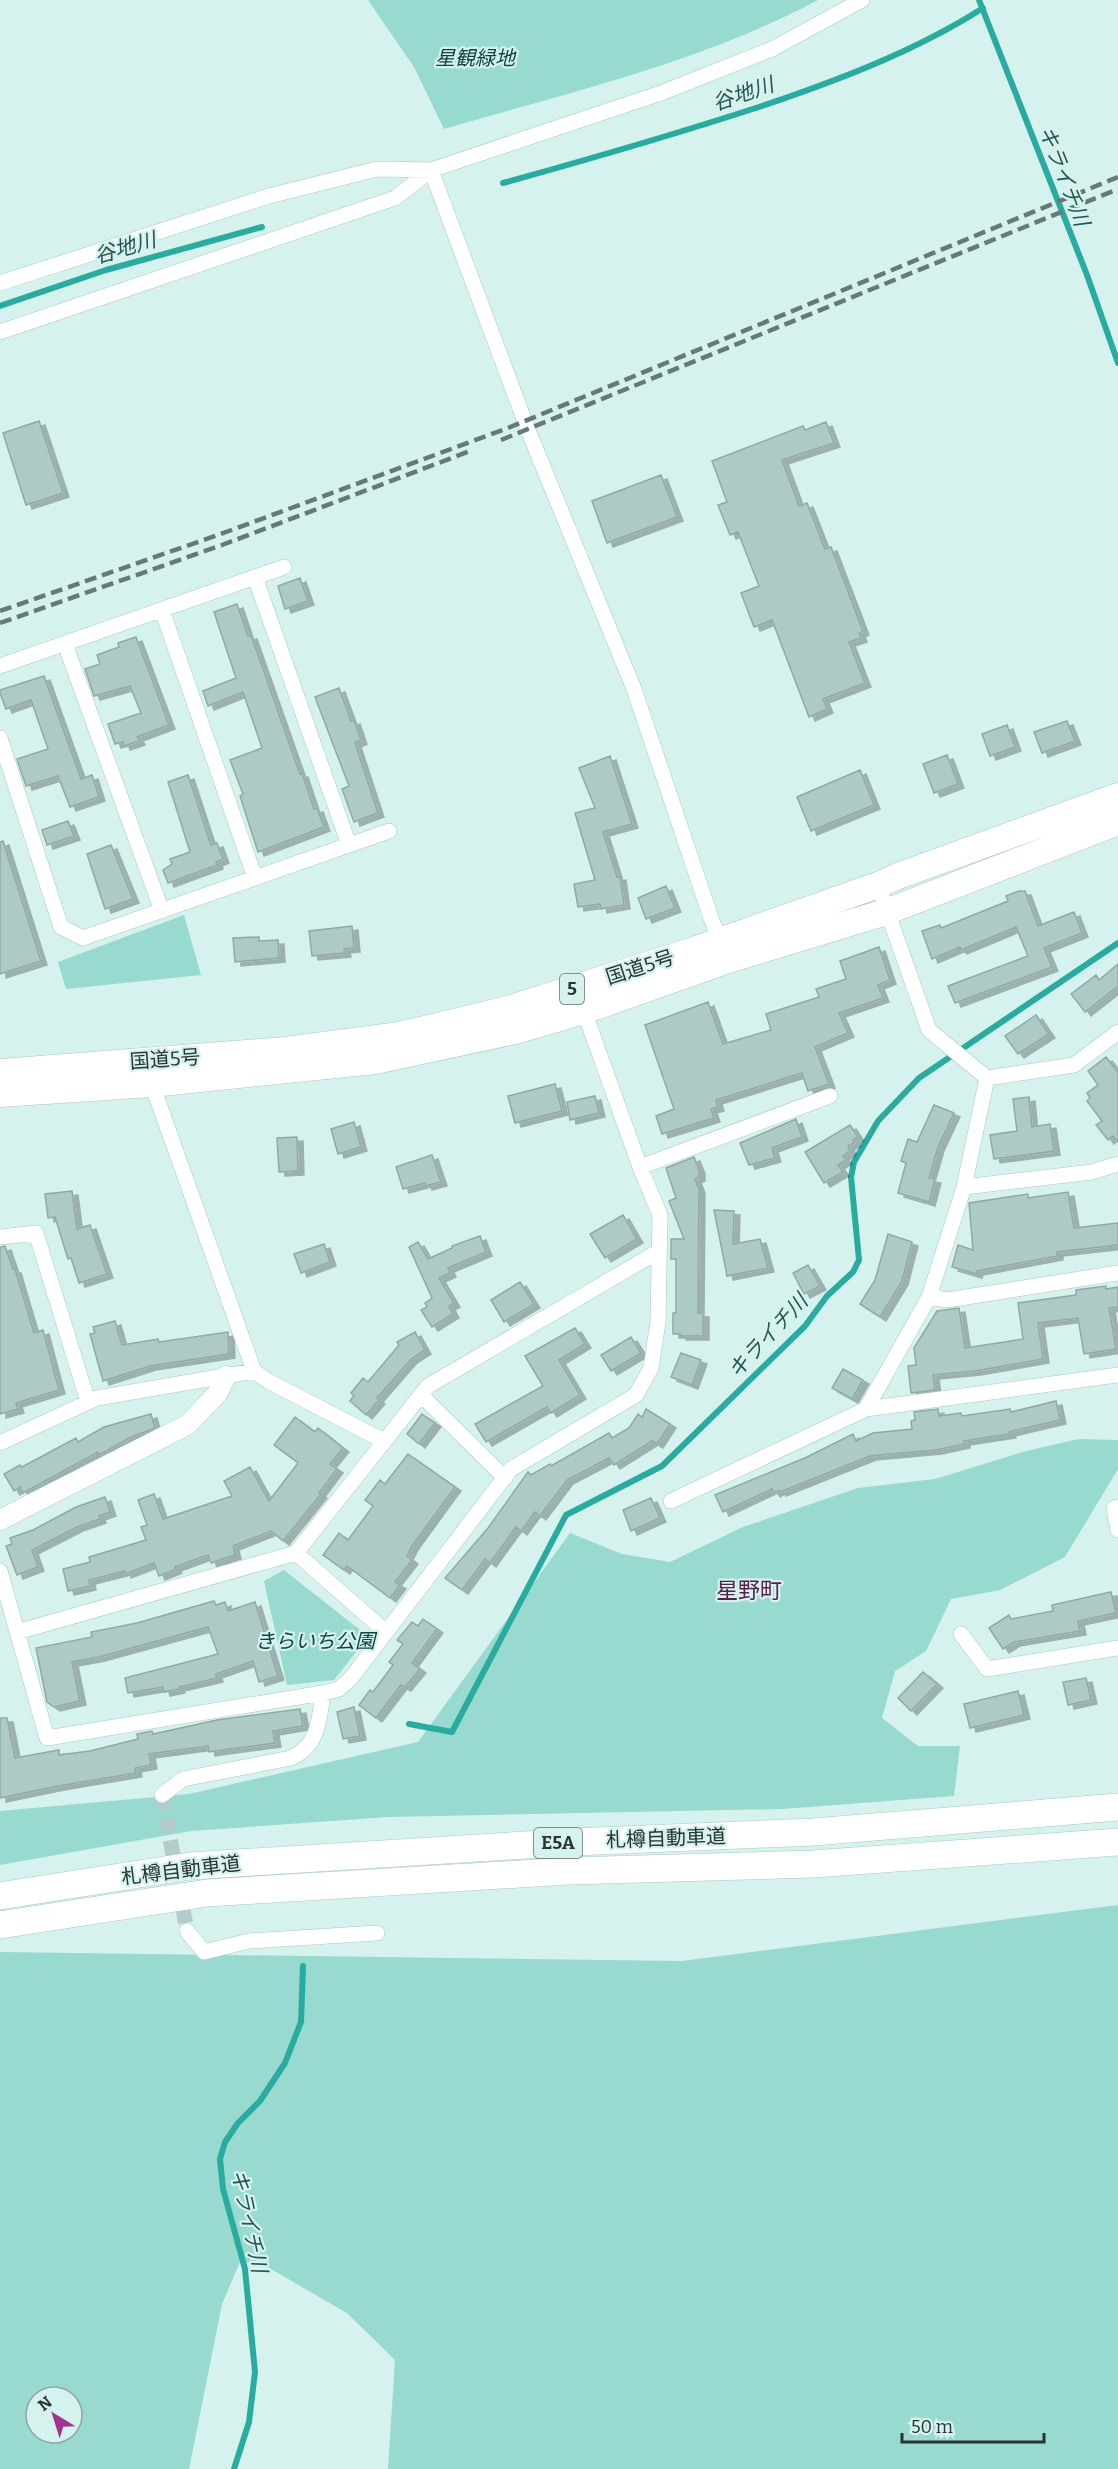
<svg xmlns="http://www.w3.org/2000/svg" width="1118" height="2469" font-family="Bitter,'Noto Sans JP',serif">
<defs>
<filter id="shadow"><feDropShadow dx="6" dy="4" stdDeviation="0" flood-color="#0004"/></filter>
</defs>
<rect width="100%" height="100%" fill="#d5f2ee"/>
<path fill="#98d9d0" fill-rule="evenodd" d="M368,0H818C702,62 570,92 444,129L414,67Z
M184,915L201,975L66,989L58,962Z
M1079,1439L1118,1440V1469L1065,1557L1000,1590L951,1599L926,1651L895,1671L882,1718L918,1746H960L954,1796L782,1809L388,1817L191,1831L0,1865V1811L189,1794L418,1742L570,1533L622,1554L670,1562L743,1527L858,1488L935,1479L1026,1451Z
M284,1570L360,1630V1647L334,1680L287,1685L264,1581Z
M1118,1905V2469H388L395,2360L347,2313L264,2265L240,2262L222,2304L189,2469H0V1952L682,1961ZM36,2397H72V2433H36Z"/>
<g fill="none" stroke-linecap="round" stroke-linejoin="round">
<path stroke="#29ab9f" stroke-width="6" d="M979,0L1087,275L1118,363
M503,183C590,159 676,134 762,106C836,81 916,51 983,8
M0,306L106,270L262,227
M409,1724L452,1732L566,1515L662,1466L805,1326L827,1296L853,1272L859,1260L851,1177L854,1162L878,1121L919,1078L1118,943
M234,2469L249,2422L255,2372L245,2269L223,2189L220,2159L225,2142L238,2123L260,2101L285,2063L301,2022L303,1966"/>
</g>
<path fill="#aecac6" stroke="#8faaa6" stroke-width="1.5" filter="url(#shadow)" d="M39,421L63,493L26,505L3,433Z
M826,422L834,443L782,460L799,506L807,503L825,549L831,547L863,631L859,633L861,638L849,642L865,683L823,699L827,709L809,717L772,620L754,627L741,593L759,586L738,532L730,535L718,505L727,502L712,461L803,426L805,430Z
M661,475L677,517L607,543L592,501Z
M300,578L308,601L285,609L278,586Z
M237,604L248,636L251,635L300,774L302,773L314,809L317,808L324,827L258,852L240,796L243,794L230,760L262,748L243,692L208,706L203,691L236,678L214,612Z
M136,637L169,725L137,737L139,741L124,746L123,742L115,744L108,724L141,713L130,686L94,696L85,669L100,664L97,655L119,647L118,643Z
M44,676L81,779L92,775L99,797L70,807L58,776L26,786L17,759L48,749L31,700L6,709L0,693V690Z
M339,688L351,721L354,720L361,740L355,743L378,813L354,822L342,789L349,786L315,697Z
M1067,721L1075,741L1042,753L1034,732Z
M1007,725L1015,747L990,756L982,734Z
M947,755L958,784L934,793L923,764Z
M610,756L632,824L603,832L617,877L620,876L624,905L601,909L600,904L578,907L574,884L595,880L575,813L595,808L579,768Z
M860,770L874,805L811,831L797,797Z
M188,775L211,845L217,843L223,859L216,862L217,865L168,883L163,870L172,864L170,859L190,852L168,782Z
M68,821L74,836L47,845L42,830Z
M3,841L41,961L0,974V842Z
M111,845L133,899L105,909L87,854Z
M666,886L675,908L646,919L638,898Z
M1019,891H1025L1038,926L1074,912L1082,933L1044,948L1052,967L955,1003L948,986L1028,956L1016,927L961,950L960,947L932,959L922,931L940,925L941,928L1008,901L1006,896Z
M352,926L354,948L344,949L345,953L312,956L309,931Z
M259,937V941L278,940L279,958L235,962L233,938Z
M879,947L890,980L878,985L883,998L839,1013L848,1033L815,1047L829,1084L808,1091L802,1073L716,1100L718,1107L711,1109L714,1118L662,1134L656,1116L674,1109L645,1025L708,1002L723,1044L771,1030L766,1014L819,997L816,989L846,979L840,961Z
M1118,964V986L1085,1012L1071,994L1096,975L1099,980Z
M1036,1015L1049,1034L1018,1054L1005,1036Z
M1106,1057L1118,1072V1142L1113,1136L1108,1140L1096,1125L1102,1121L1087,1101L1090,1098L1087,1093L1098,1085L1088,1071Z
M555,1084L562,1111L515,1123L508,1096Z
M595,1096L599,1113L570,1120L567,1102Z
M1029,1097L1032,1127L1050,1124L1054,1151L994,1159L990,1135L1017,1131L1013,1099Z
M934,1105L954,1113L938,1147L929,1178L935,1179L929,1202L898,1193L906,1163L901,1161L908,1139L917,1142Z
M796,1119L802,1137L772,1148L775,1158L749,1165L740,1143Z
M354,1122L361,1147L338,1154L331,1129Z
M850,1125L858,1137L853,1140L855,1142L848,1146L850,1151L843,1156L846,1160L838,1165L843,1172L824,1183L805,1152Z
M297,1137L298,1171L279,1172L277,1138Z
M432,1155L441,1182L426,1186L425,1183L403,1189L396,1167Z
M694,1157L699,1170V1177L695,1179L699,1189L698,1313H703V1336H680V1334H673V1313H676V1259H671V1239H684L669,1201L676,1198L666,1168Z
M72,1191L77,1229L90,1225L107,1274L79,1283L71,1258L68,1259L55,1217L48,1218L45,1194Z
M1068,1192L1074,1228L1118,1223V1245L1057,1252V1256L977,1271L976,1274L952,1267L958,1245L973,1250L969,1203L1028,1194V1198Z
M714,1210L734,1211L733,1244L760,1239L768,1268L727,1276Z
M623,1215L637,1239L605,1258L590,1234Z
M888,1234L912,1242L902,1281L880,1317L860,1304L875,1280Z
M480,1236L486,1252L448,1268L450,1273L439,1278L454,1303L449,1306L453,1314L432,1327L421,1310L427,1307L425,1303L432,1298L409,1247L418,1242L428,1259L452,1248V1246Z
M324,1244L330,1262L301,1273L294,1254Z
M5,1246L13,1269H15L34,1333L43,1330L59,1390L16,1403L18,1409L0,1414V1247Z
M808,1265L820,1286L804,1294L793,1273Z
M520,1282L534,1304L504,1322L491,1300Z
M1106,1286V1289L1118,1287V1307L1109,1308L1116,1349L1084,1354L1078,1318L1038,1323L1043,1359L975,1371L933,1375L935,1390L911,1393L908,1366L916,1365L914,1348L937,1311L959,1308L965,1348L1011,1341L1023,1339L1018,1303L1076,1295V1290Z
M115,1321L122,1345L158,1339L159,1342L228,1332L229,1354L150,1366L103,1381L90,1334L95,1333L93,1327Z
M575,1328L585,1344L559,1360L580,1395L551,1413L547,1407L486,1442L475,1424L543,1386L525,1356Z
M415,1332L425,1350L411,1359L377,1398L379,1400L366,1415L350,1401L354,1396L351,1393L363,1378L368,1382L399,1345L397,1342Z
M631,1337L641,1353L611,1371L601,1355Z
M681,1353L701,1360L692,1385L671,1377Z
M843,1369L863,1380L852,1399L832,1388Z
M1056,1401L1060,1420L1009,1432L1010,1434L964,1441V1444L936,1450L870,1456L780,1492L779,1490L774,1493L772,1489L723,1512L715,1495L807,1457L853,1434L856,1441L873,1433L912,1429L911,1421L915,1420L914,1412L938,1409L939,1416L961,1413L962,1416L1010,1409L1011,1412Z
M646,1409L670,1424L657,1444L652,1441L614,1465L609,1458L567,1480L540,1516L535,1512L521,1531L516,1527L490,1563L485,1559L462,1590L445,1578L488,1528L528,1472L531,1475L550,1464L551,1466L609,1433L612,1438L629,1428L638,1414L642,1417Z
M151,1414L155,1428L129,1438L99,1455L98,1452L23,1493L20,1487L14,1491L4,1474L20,1465L22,1467L76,1438L78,1442L104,1427Z
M422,1414L435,1423L419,1444L407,1434Z
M295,1417L315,1432L318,1428L343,1448L330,1464L337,1469L319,1493L321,1494L283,1541L271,1531L233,1546L235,1555L211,1563L208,1555L175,1567L176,1569L159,1576L154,1563L125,1574V1571L89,1580L90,1586L68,1591L63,1569L90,1562L89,1557L146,1540L141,1527L147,1525L138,1500L154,1494L163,1519L232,1496L224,1481L250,1467L269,1501L298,1463L274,1445Z
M408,1454L455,1487L412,1546L407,1556L412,1560L395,1582L400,1585L390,1598L347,1566L344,1570L323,1555L339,1533L348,1540L373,1506L365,1500L380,1480L385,1484Z
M105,1497L110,1512L99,1516L100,1519L77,1527L32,1550L38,1567L17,1575L6,1546L12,1544L10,1538L33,1530L76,1507Z
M651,1498L660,1518L631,1531L623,1510Z
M1111,1592L1116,1613L1078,1621L1080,1631L1014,1642L1003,1649L989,1628L1009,1615L1011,1619L1053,1611L1052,1605Z
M214,1601L216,1605L225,1602L228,1611L255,1602L278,1676L259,1682L253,1661L216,1674L217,1678L179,1687V1689L164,1692L163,1687L128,1693L125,1678L218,1654L208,1627L99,1657L72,1662L80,1701L54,1707L47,1702L36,1648L92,1637L91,1632L137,1623Z
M423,1619L437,1629L412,1663L420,1669L405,1687L401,1685L376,1718L359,1705L370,1690L373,1692L393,1665L389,1662L403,1644L397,1640L412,1622L418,1626Z
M923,1672L937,1684L911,1711L898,1698Z
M1086,1678L1091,1700L1068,1705L1063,1682Z
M1018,1691L1024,1715L970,1728L964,1704Z
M354,1707L360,1736L343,1739L337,1712Z
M300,1709L303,1726L273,1731L275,1743L209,1752L208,1746L149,1754L151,1765L135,1768L136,1773L58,1786L0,1798V1718H7L15,1758L59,1750V1755L90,1751L138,1739L137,1734L152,1731L153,1734L217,1720Z"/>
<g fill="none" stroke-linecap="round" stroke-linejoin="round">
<path stroke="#b3ccc9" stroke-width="15" stroke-dasharray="15 8" stroke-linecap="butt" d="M162,1795L187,1931"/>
<g stroke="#abc8c3" stroke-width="16">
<path id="minor" d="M431,170L528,430L634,689L712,921L724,948
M0,283L269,196L377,169L431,170
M0,332L395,198L431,170L661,93L772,49L862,0
M255,577L349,845
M162,610L255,878
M65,644L162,911
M0,666L284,567
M0,738L61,927L83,938L389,831
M878,885L929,1030L987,1078L1074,1065L1118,1032
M152,1084L254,1371L268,1381L384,1441
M640,1167L830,1096
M964,1187L1092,1172L1118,1164
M0,1237L36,1233L88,1402
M929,1297L947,1300L1118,1273
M421,1395L505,1478
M866,1409L929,1297L964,1187L987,1078
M0,1443L97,1398L254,1371
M671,1501L866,1409L1118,1375
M1118,1507L1114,1508L1118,1530
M296,1553L386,1632
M0,1571L47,1738L323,1693L339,1689L351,1678L511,1469L636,1395L651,1368L658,1322L660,1215L640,1167L584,1011
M17,1632L296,1553L428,1386L659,1251
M961,1634L987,1669L1118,1648
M162,1795L183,1779L291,1758C319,1745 319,1720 323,1693
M187,1931L204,1952L249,1941L377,1933"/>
</g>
<g stroke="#abc8c3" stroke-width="21">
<path id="tertiary" d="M0,1520L187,1425L217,1394L226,1376"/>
</g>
<g stroke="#abc8c3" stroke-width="27">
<path id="trunk" d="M0,1072L286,1050L400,1035L508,1009L688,952L878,885L898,876L1118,796
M0,1094L152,1084L375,1061L515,1031L584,1011L728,960L886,912L1118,822"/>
</g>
<g stroke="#abc8c3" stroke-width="28">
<path id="motorway" d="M0,1896L190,1866L574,1842L813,1832L1118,1807
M0,1925L207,1893L569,1871L813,1864L1118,1842"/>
</g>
<use href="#minor" stroke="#fff" stroke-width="15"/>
<use href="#tertiary" stroke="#fff" stroke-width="20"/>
<use href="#trunk" stroke="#fff" stroke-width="26"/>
<use href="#motorway" stroke="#fff" stroke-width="27"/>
<path stroke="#677976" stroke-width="4.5" stroke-dasharray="12 6" stroke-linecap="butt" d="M501,440L1118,189
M0,611L218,535L508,428L1118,177
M0,623L222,545L470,451"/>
</g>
<g text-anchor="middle" stroke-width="4.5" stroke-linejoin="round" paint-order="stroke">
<g fill="#d5f2ee" stroke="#5d6e6b" stroke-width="1.5">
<rect x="560" y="974" width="24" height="30" rx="4.5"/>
<rect x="534" y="1828" width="48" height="30" rx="4.5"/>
</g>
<g font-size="18" font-weight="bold" fill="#2a3533">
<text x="572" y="995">5</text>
<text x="558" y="1849">E5A</text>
</g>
<g font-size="20" font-style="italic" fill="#0d443f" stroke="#d5f2ee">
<text x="475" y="65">星観緑地</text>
<text x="315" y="1648">きらいち公園</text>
</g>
<g font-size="20" fill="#2a3533" stroke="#d5f2ee">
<text transform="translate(640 967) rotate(-18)" y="7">国道5号</text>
<text transform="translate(165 1059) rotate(-4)" y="7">国道5号</text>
<text transform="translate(666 1838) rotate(-2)" y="7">札樽自動車道</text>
<text transform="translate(181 1870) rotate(-7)" y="7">札樽自動車道</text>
</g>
<g font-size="21" font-style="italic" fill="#235651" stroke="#d5f2ee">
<text transform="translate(743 94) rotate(-19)" y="7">谷地川</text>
<text transform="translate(1064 176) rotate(69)" y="7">キライチ川</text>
<text transform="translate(125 248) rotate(-16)" y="7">谷地川</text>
<text transform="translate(768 1336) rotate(-47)" y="7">キライチ川</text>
<text transform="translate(249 2221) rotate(78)" y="7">キライチ川</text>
</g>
<g font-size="22" fill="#57214d" stroke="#d5f2ee">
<text x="749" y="1598">星野町</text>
</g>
</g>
<g transform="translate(54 2415) rotate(322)"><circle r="28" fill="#d5f2ee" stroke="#91a6a3" stroke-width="1.5"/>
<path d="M0-4.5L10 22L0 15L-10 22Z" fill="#a33390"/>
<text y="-9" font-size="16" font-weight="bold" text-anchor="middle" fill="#2a3533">N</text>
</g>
<path d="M902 2433v9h142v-9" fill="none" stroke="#2a3533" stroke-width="3"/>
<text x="911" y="2433" font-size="18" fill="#2a3533" stroke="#d5f2ee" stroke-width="4.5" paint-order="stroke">50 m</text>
</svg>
